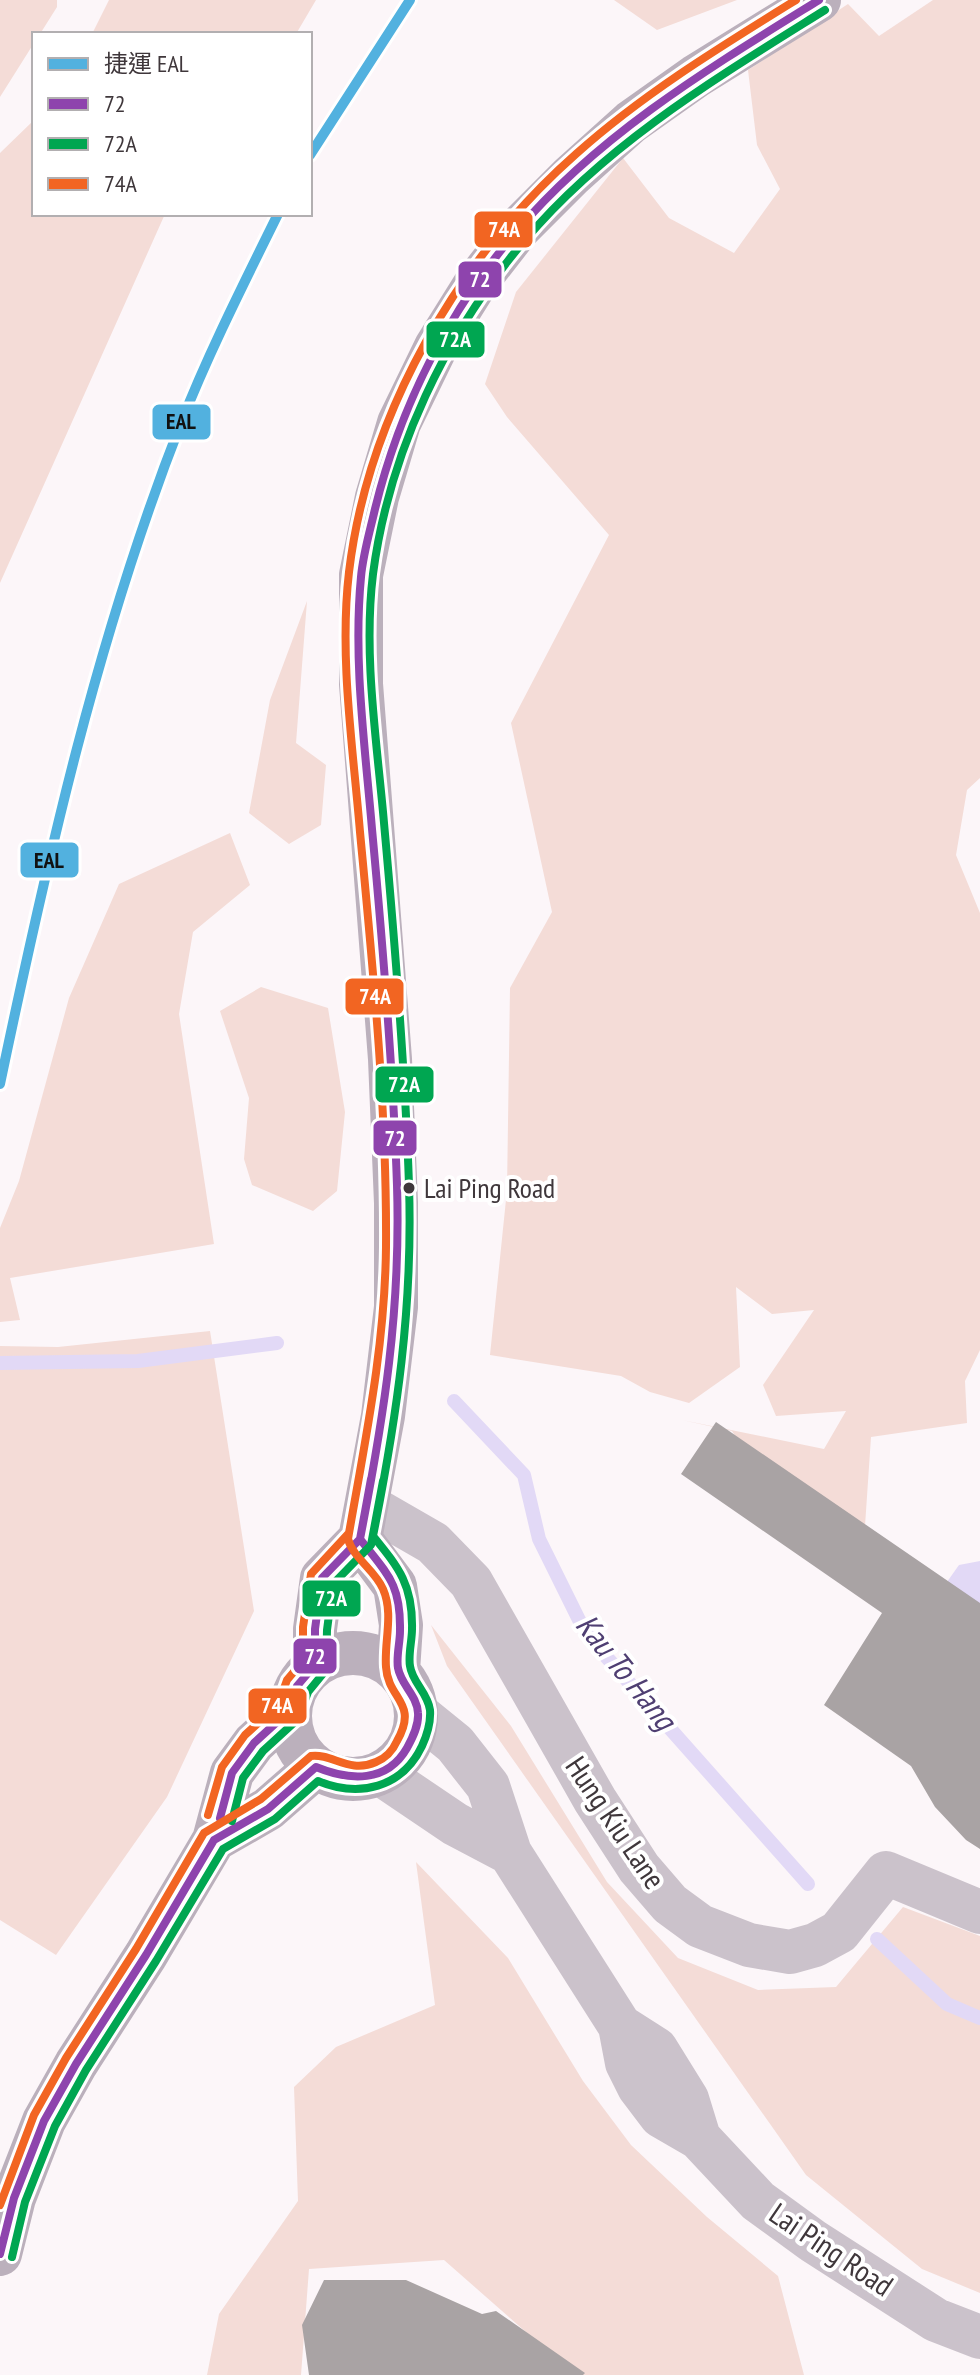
<svg xmlns="http://www.w3.org/2000/svg" width="980" height="2375" font-family="'PT Sans Narrow','Noto Sans TC',sans-serif">
<rect width="100%" height="100%" fill="#fcf6f9"/>
<path fill="#f4dcd7" d="M0,0H57V7L40,34H34V43L0,97Z
M109,0H316L296,34H92Z
M614,0H737L657,30Z
M933,0H980V778L967,790L956,855L980,913V1350L965,1381L967,1423L871,1437L865,1526L746,1453L732,1431L682,1420L824,1449L846,1411L776,1416L763,1385L814,1310L772,1314L736,1287L740,1367L689,1403L650,1392L621,1376L490,1355L507,1190L510,988L552,912L511,723L609,535L507,417L485,384L516,292L623,158L669,218L734,253L780,189L757,145L748,70L848,4L879,36Z
M34,120V214H165L0,583V153Z
M307,601L296,743L326,765L321,825L289,844L249,813L270,700Z
M230,833L250,885L193,932L179,1014L214,1244L10,1278L20,1320L0,1322V1228L19,1181L69,998L119,884Z
M261,987L328,1008L345,1112L337,1191L313,1211L252,1185L244,1159L249,1098L220,1011Z
M210,1331L254,1611L167,1797L56,1955L0,1920V1346L58,1347Z
M431,1625L511,1726L607,1882L678,1958L758,1990L836,1987L903,1907L980,1936V2293L922,2269L806,2175L447,1666Z
M416,1862L508,1958L583,2081L631,2145L707,2217L778,2276L804,2375H575L444,2260L309,2269L301,2375H207L219,2314L298,2201L294,2087L336,2047L435,2005Z"/>
<path fill="#e2d9f6" d="M980,1561V1616L942,1589L959,1565Z"/>
<g fill="none" stroke-linecap="round" stroke-linejoin="round">
<path stroke="#e2d9f6" stroke-width="14" d="M0,1363L138,1361L277,1343
M454,1401L524,1475L539,1539L586,1634L808,1884
M877,1939L947,2004L980,2018"/>
</g>
<path fill="#a9a3a4" d="M716,1422L980,1603V1849L966,1840L935,1807L911,1766L824,1705L882,1613L681,1474Z
M324,2280H406L482,2314L496,2311L585,2373L583,2375H309L302,2325Z"/>
<g fill="none" stroke-linecap="round" stroke-linejoin="round">
<path stroke="#cbc2cb" stroke-width="44" d="M367,1505L433,1543L471,1582L595,1800L639,1868L670,1904L700,1926L749,1945L790,1952L815,1945L839,1932L886,1873L980,1912
M418,1714L455,1744L488,1786L510,1853L620,2026L627,2063L639,2087L661,2116L699,2138L758,2201L813,2241L936,2320L980,2337
M381,1774L455,1824L510,1853
M620,2026L656,2049L687,2099L699,2138"/>
<path stroke="#bbb0bc" stroke-width="44" d="M360,1539L395,1586L401,1625L398,1671
M290 1716a63 63 0 1 1 126 0a63 63 0 1 1-126 0Z
M315,1665V1629L322,1578L360,1539L383,1416L396,1307V1203L390,1059L361,684V575L377,497L399,423L436,347L476,283L518,229L571,176L631,122L696,76L819,0
M214,1840L268,1809L316,1767
M0,2254L14,2198L44,2121L76,2064L146,1955L214,1840L232,1773L254,1743L288,1712"/>
<g stroke="#fff" stroke-width="14">
<path id="bus-1" d="M220,1818L232,1773L254,1743L288,1712L297,1686L315,1665V1629L322,1578L360,1539L371,1479
M0,2254L14,2198L44,2121L76,2064L146,1955L214,1840L268,1809L316,1767C350,1781 387,1783 407,1748C413,1737 419,1725 418,1713C417,1695 401,1685 398,1668C396,1657 400,1643 400,1631C401,1583 387,1574 360,1539C384,1416 401,1311 397,1185C393,1066 383,947 372,829C365,746 353,660 361,577C363,554 370,531 375,509C400,407 448,312 516,232C599,134 711,67 819,0"/>
</g>
<g stroke="#fff" stroke-width="14">
<path id="bus-2" d="M232,1821L243,1778L263,1751L298,1719L308,1692L326,1670L327,1630L333,1584L371,1545L383,1481
M12,2257L25,2202L55,2126L86,2070L156,1961L223,1849L275,1819L318,1781C359,1798 402,1788 422,1746C427,1735 431,1723 430,1710C428,1693 412,1682 410,1666C408,1655 412,1641 412,1629C413,1585 399,1568 373,1536C397,1416 413,1308 409,1185C405,1064 395,944 384,823C377,742 363,655 373,574C389,452 446,333 525,240C607,143 718,77 825,10"/>
</g>
<g stroke="#fff" stroke-width="14">
<path id="bus-3" d="M208,1815L222,1767L245,1735L278,1705L287,1680L303,1661V1627L311,1574L349,1533L359,1477
M0,2205L34,2115L66,2058L136,1949L204,1833L261,1799L311,1756C332,1753 349,1774 376,1762C386,1758 393,1750 397,1741C419,1702 388,1700 386,1667C384,1641 394,1614 383,1589C375,1570 353,1558 348,1539C365,1441 385,1347 386,1247C387,1108 373,970 360,832C353,747 339,657 349,572C368,414 458,258 576,154C643,94 720,47 796,0"/>
</g>
<use href="#bus-1" stroke="#8e44ad" stroke-width="8"/>
<use href="#bus-2" stroke="#00a651" stroke-width="8"/>
<use href="#bus-3" stroke="#f26522" stroke-width="8"/>
<g stroke="#fff" stroke-width="16">
<path id="metro-1" d="M310,155L410,0
M0,1084C47,860 97,637 181,423C209,352 244,283 278,214"/>
</g>
<use href="#metro-1" stroke="#52b1df" stroke-width="10"/>
</g>
<circle fill="#3f373b" stroke="#fff" stroke-width="3" cx="409" cy="1188" r="7"/>
<g text-anchor="middle" stroke-width="8" stroke-linejoin="round" paint-order="stroke">
<g font-size="28" fill="#3f373b" stroke="#fff" text-anchor="start">
<text x="424" y="1198">Lai Ping Road</text>
</g>
<g font-size="30" fill="#3f373b" stroke="#fff">
<text transform="translate(615 1823) rotate(56)" y="10">Hung Kiu Lane</text>
<text transform="translate(831 2250) rotate(34)" y="10">Lai Ping Road</text>
</g>
<g font-size="32" font-style="italic" fill="#4f3f72" stroke="#fff">
<text transform="translate(626 1672) rotate(51)" y="11">Kau To Hang</text>
</g>
</g>
<g stroke="#fff" stroke-width="3">
<rect x="473" y="210" width="61" height="39" rx="8" fill="#f26522"/>
<rect x="457" y="260" width="46" height="39" rx="8" fill="#8e44ad"/>
<rect x="425" y="320" width="61" height="39" rx="8" fill="#00a651"/>
<rect x="151" y="403" width="61" height="38" rx="8" fill="#52b1df"/>
<rect x="19" y="841" width="61" height="38" rx="8" fill="#52b1df"/>
<rect x="344" y="977" width="61" height="39" rx="8" fill="#f26522"/>
<rect x="374" y="1065" width="61" height="39" rx="8" fill="#00a651"/>
<rect x="372" y="1119" width="46" height="38" rx="8" fill="#8e44ad"/>
<rect x="301" y="1579" width="61" height="39" rx="8" fill="#00a651"/>
<rect x="292" y="1637" width="46" height="38" rx="8" fill="#8e44ad"/>
<rect x="247" y="1687" width="61" height="38" rx="8" fill="#f26522"/>
</g>
<g font-size="22" text-anchor="middle" font-weight="bold" fill="#fff">
<text x="504" y="237">74A</text>
<text x="480" y="287">72</text>
<text x="455" y="347">72A</text>
<text x="375" y="1004">74A</text>
<text x="404" y="1092">72A</text>
<text x="395" y="1146">72</text>
<text x="331" y="1606">72A</text>
<text x="315" y="1664">72</text>
<text x="277" y="1713">74A</text>
</g>
<g font-size="22" text-anchor="middle" font-weight="bold" fill="#111">
<text x="181" y="429">EAL</text>
<text x="49" y="868">EAL</text>
</g>
<rect x="32" y="32" width="280" height="184" fill="#ffffff" stroke="#b2afb1" stroke-width="2"/>
<rect x="48" y="58" width="40" height="12" fill="#52b1df" stroke="#b2afb1" stroke-width="2"/>
<text x="104" y="72" font-size="24" fill="#3f373b">捷運 EAL</text>
<rect x="48" y="98" width="40" height="12" fill="#8e44ad" stroke="#b2afb1" stroke-width="2"/>
<text x="104" y="112" font-size="24" fill="#3f373b">72</text>
<rect x="48" y="138" width="40" height="12" fill="#00a651" stroke="#b2afb1" stroke-width="2"/>
<text x="104" y="152" font-size="24" fill="#3f373b">72A</text>
<rect x="48" y="178" width="40" height="12" fill="#f26522" stroke="#b2afb1" stroke-width="2"/>
<text x="104" y="192" font-size="24" fill="#3f373b">74A</text>
</svg>
